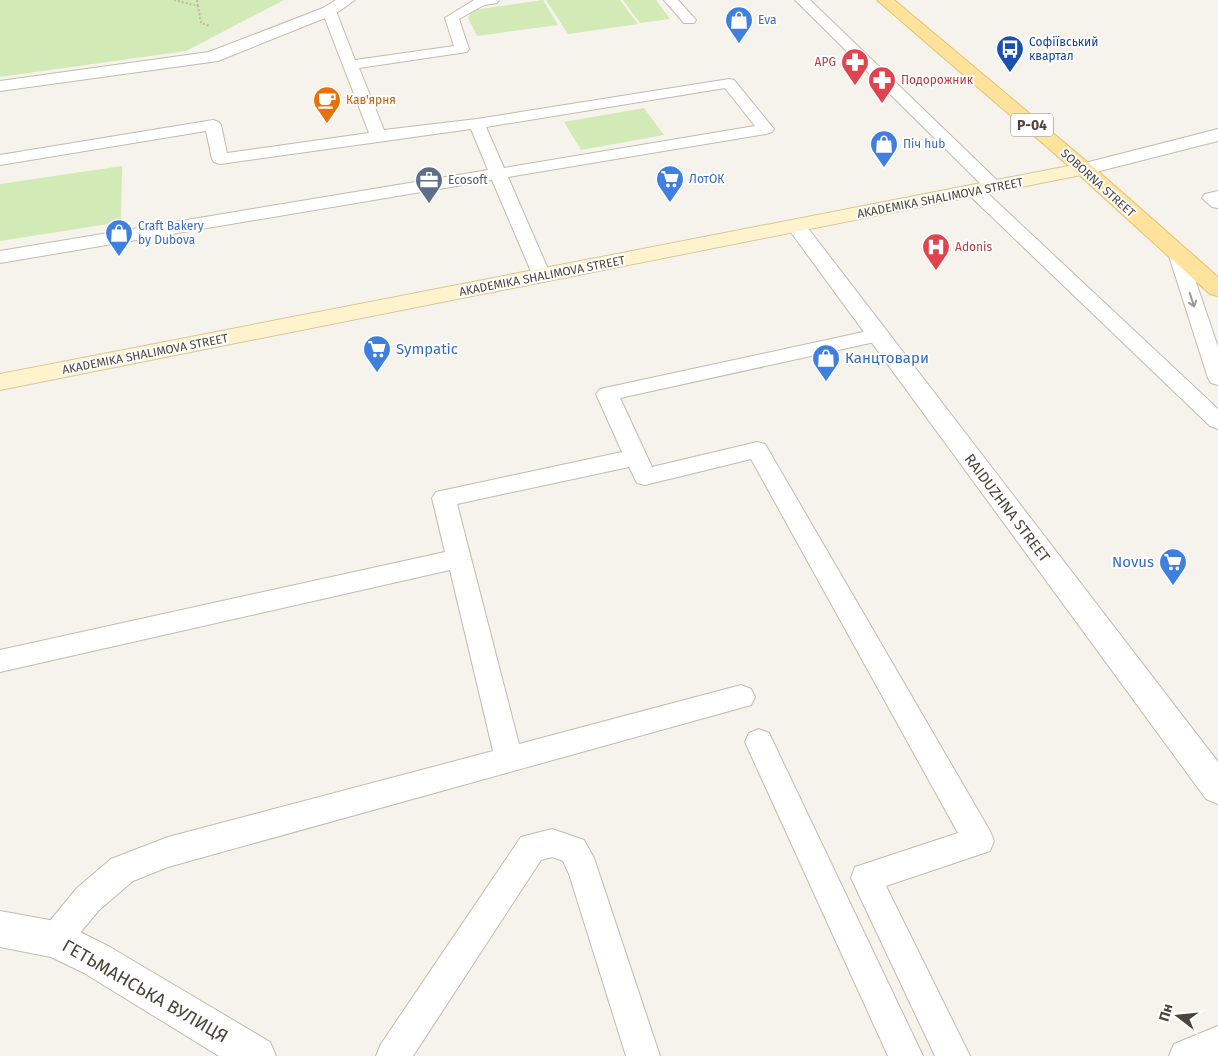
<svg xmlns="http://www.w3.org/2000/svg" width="1218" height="1056" font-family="'Fira Sans',sans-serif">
<rect width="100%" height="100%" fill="#f6f3ec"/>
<path fill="#d2eab5" d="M0,0H284L186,51L0,77Z
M543,0L558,25L477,36L468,18L473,10Z
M546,0H620L638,24L568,34Z
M623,0H656L670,19L640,23Z
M644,108L664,135L581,150L564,122Z
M122,166L121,222L0,241V184Z"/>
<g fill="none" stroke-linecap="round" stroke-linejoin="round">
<g stroke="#c2bbae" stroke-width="2">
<path id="lane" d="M474,0H499L497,3L484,5L459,19L469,49L467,52L359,68L384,130L477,119L729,79L734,80L774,129L772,132L766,134L508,177L551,276L549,280L542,282L535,280L533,276L492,180L0,263V251L488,170L471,129L220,164L214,162L212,159L206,131L0,165V155L213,120L219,122L221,125L227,153L369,133L322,11L324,8H334L336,11L355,60L454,46L445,18ZM725,88L755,126L504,168L486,127Z
M664,0H678L696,20L694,23H684Z
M795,0H810L1000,183L1003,187L1000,191H988Z
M975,186L981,187L1218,409V429L1210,426L969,195L966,191L969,187Z
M1218,191V208L1212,207L1202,198L1205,194Z
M1177,247L1183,249L1186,253L1218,347V385L1211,383L1208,378L1168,253L1171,249Z
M877,329L884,330L887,335L884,340L620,398L652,467L757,442L765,444L990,831L994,841L990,851L886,886L970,1056H935L851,878L855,867L958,833L751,459L645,485L637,483L629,467L457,504L519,744L741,685L751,689L755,697L751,705L168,867L133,881L99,910L66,950L55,955L44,950L39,939L44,928L77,888L111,859L168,837L493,751L450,570L0,672V650L445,552L432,498L436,492L622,452L596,394L600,389Z
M759,729L769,733L923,1056H888L745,742L749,733Z
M552,829L584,840L594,858L660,1056H626L569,874L563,861L552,857L541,860L413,1056H376L381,1044L521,837Z
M1218,1026V1056H1169L1174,1044Z"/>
</g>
<g stroke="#c2bbae" stroke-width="2">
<path id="street" d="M336,0H355L335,14L218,61L0,91V81L209,52L323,8Z
M1218,129V141L1084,175L1077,173L1074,169L1077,165Z
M797,221L804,223L1218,762V804L1206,799L790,231L787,227L790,223Z
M0,911L55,921L68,926L110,947L270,1042L276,1056H219L84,973L51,957L0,947Z"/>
</g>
<g stroke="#d6c79b" stroke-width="2">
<path id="secondary" d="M1084,163L1091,165L1094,169L1091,173L0,390V374Z"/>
</g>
<g stroke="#e6c16a" stroke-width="2">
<path id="primary" d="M877,0H894L1091,165L1218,277V296L1210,294L1077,173Z"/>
</g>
<path stroke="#c4b79f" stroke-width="2" stroke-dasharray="2 2" stroke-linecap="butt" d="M174,0L198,6L201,23L210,26
M197,0L198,6"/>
<use href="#lane" fill="#fff" fill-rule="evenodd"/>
<use href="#street" fill="#fff" fill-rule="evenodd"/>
<use href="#secondary" fill="#fff3cd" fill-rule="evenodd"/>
<use href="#primary" fill="#ffe39c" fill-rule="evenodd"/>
</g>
<defs><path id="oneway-shaft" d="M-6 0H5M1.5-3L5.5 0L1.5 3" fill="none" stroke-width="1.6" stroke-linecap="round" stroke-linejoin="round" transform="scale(1.25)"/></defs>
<use stroke="#9c9892" href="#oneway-shaft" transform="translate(1192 300) rotate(72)"/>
<defs>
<g id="shop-pin" transform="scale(1.4375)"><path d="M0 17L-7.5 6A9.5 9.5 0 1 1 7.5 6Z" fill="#3f7fe0" stroke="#fff"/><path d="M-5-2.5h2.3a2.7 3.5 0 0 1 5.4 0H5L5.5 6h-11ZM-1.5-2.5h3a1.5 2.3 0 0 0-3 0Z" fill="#fff"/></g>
<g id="bus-pin" transform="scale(1.4375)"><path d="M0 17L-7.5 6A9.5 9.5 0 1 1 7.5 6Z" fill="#1a4fb4" stroke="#fff"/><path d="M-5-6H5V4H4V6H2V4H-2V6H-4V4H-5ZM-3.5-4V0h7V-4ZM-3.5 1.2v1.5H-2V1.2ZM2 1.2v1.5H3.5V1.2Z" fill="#fff"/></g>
<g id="pharmacy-pin" transform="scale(1.4375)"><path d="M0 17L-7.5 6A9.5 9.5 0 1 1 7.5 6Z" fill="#e0444e" stroke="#fff"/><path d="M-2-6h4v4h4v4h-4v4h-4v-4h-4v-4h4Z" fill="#fff"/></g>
<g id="cafe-pin" transform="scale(1.4375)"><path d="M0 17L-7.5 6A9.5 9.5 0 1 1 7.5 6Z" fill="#e8710a" stroke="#fff"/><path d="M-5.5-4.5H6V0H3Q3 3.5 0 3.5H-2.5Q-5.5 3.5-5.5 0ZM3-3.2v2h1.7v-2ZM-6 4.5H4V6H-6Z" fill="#fff"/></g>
<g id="supermarket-pin" transform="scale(1.4375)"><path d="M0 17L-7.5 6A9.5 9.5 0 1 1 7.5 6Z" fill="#3f7fe0" stroke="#fff"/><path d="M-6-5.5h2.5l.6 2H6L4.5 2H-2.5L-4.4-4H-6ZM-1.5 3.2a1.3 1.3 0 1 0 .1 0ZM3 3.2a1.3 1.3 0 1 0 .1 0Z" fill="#fff"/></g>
<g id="office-pin" transform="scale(1.4375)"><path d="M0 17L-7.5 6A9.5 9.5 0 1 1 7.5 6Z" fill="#5c6f8a" stroke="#fff"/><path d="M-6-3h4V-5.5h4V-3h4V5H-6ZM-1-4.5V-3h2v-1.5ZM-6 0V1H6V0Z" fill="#fff"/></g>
<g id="hospital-pin" transform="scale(1.4375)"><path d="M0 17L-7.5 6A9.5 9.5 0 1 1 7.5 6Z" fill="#e0444e" stroke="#fff"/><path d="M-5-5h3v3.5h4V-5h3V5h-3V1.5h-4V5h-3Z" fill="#fff"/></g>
</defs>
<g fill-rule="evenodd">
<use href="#shop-pin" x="739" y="20"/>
<use href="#bus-pin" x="1010" y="49"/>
<use href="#pharmacy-pin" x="855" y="62"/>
<use href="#pharmacy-pin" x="882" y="80"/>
<use href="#cafe-pin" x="327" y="100"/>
<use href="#shop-pin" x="884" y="144"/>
<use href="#supermarket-pin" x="670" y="179"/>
<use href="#office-pin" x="429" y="180"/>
<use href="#shop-pin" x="119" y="233"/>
<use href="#hospital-pin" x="936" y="247"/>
<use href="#supermarket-pin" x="377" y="349"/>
<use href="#shop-pin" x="826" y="358"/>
<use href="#supermarket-pin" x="1173" y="562"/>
</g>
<g text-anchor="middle" stroke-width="4" stroke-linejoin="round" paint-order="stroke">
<g font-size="12" fill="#366cbe" stroke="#fff" text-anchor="start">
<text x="758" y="24">Eva</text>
<text x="903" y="148">Піч hub</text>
<text x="689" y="183">ЛотОК</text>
<text x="138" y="230">Craft Bakery<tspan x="138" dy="14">by Dubova</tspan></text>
</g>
<g font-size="12" fill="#164399" stroke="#fff" text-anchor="start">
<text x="1029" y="46">Софіївський<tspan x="1029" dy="14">квартал</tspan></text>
</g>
<g font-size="12" fill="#be3a42" stroke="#fff" text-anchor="start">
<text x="836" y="66" text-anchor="end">APG</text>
<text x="901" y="84">Подорожник</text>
<text x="955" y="251">Adonis</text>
</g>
<g font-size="12" fill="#c56008" stroke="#fff" text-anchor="start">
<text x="346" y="104">Кав'ярня</text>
</g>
<g font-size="12" fill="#4e5e75" stroke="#fff" text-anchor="start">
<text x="448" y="184">Ecosoft</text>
</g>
<g font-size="12" fill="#4b4439" stroke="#fff">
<text transform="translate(1098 183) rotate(42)" y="4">SOBORNA STREET</text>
<text transform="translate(940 198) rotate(-11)" y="4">AKADEMIKA SHALIMOVA STREET</text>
<text transform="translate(542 276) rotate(-11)" y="4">AKADEMIKA SHALIMOVA STREET</text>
<text transform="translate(145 354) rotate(-11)" y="4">AKADEMIKA SHALIMOVA STREET</text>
</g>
<rect fill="#fff" stroke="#817c74" stroke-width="1" x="1011" y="113.5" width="42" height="23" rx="4"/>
<g font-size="14" font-weight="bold" fill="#4b4439">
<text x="1032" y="130">Р-04</text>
</g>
<g font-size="15" fill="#366cbe" stroke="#fff" text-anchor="start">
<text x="396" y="354">Sympatic</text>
<text x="845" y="363">Канцтовари</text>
<text x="1154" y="567" text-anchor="end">Novus</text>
</g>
<g font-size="15" fill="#4b4439" stroke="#fff">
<text transform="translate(1007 508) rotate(53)" y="5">RAIDUZHNA STREET</text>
</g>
<g font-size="18" fill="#4b4439" stroke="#fff">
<text transform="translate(145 991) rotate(30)" y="6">ГЕТЬМАНСЬКА ВУЛИЦЯ</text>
</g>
</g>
<g transform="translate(1178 1016) rotate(286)" stroke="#ffffff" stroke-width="4" paint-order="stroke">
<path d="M0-4L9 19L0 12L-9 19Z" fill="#4b4439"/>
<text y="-8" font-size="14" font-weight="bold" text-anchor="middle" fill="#4b4439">Пн</text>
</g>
</svg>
